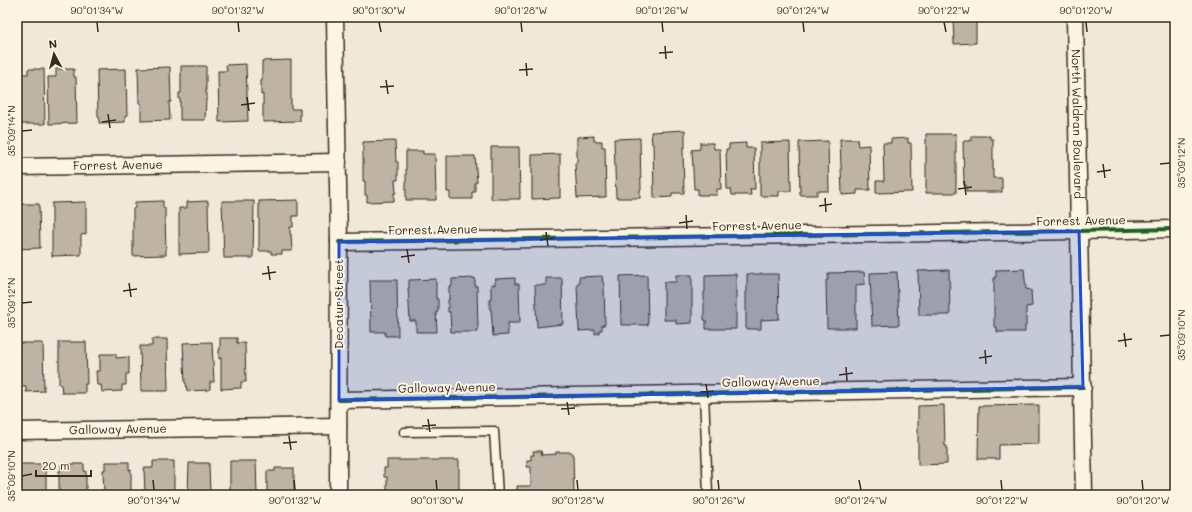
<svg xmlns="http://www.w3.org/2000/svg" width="1192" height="512" font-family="Mali,sans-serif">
<rect width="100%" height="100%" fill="#f0e9d9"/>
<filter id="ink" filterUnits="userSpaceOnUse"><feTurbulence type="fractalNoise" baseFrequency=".025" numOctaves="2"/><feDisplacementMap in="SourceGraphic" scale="8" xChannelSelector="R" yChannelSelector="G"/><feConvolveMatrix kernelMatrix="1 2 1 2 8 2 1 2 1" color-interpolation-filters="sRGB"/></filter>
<g filter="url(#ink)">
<path fill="#beb3a4" stroke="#3b2a1e" d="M953,17H976V43L954,44Z
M291,60V109H300V121L263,122V94L261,95V81H262V61Z
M246,64L248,121L219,122L218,71H227L226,65Z
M181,66H206V93H207V99H206L205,120H180V99H179V93H181Z
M170,67L171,102H169L170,120L141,121V103H139L138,68Z
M28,69H44L45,124H17V74H28Z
M56,69H74V77H76L77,123L49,124L48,77H56Z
M126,69L127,116H125V122L99,123V117H98L97,70Z
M685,130V148H683L684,193H672V197L654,198L653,144H652L651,132Z
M926,134H956V193H926Z
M594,136V141H602V147H605L606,197L577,198L575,163H577V137Z
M971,136H990V139H993V178H1002V192H966V185H964L963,141H971Z
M640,138L641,190H640V198H616L614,139Z
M908,138V143H911L912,192L876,193V181H884L883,143H891V139Z
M840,139H857L858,146L869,145L870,190H857V194L842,195Z
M395,141L396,162H398V180H395L396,193H394V201L367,202V195H365V181H363V142Z
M828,141L829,191H817V195H800L799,142Z
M790,142L791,191H779V196H760V143Z
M700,143H713L714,149H720L721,189H717V195H698V189H694L692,150L700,149Z
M746,143V148H754L755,189H750L751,195H732L731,189H727L726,149H729V144Z
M491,147H519L520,199H491Z
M406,151H423V154H435L436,200H406Z
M560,154V198L532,199V155Z
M447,156H475L477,182H475V192H472V199H450V192H447Z
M298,200V216H293V227H290V234H291L292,251H282V254H271V251H259V201Z
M163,201V208H165L166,255L133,256V209L135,208V202Z
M208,201L209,253L179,254V208H187V202Z
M222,201H254L253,258H224Z
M86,202V234L81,235V255L52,256V203Z
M17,204H39L40,248L17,249Z
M1024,269L1026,289L1031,290L1032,306L1026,307V326H1025V332H997V327H994V277H996V270Z
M949,270L950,315H919L918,271Z
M864,272L865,284L856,285V328H827L826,280H828V273Z
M897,272L899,325L872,326L870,273Z
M736,274V329H706V320H704V292H705V275Z
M747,274H778L779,319L761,320V329H746V292H747Z
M647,275L648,325H621L620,276Z
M676,275H692V323L676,324V320H664V282H676Z
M602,276L603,283L604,284L605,325H602V330H599V333L595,334V330L579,331L577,284H579V277Z
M475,278V286H477L478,332H451L450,312H448V300H449V286H452V279Z
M515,278V284H519L520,323H508V335L493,336L491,310H490V299H491V284L495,285V279Z
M546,278H562L563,324L537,327L535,285H546Z
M436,279V299H438V312H436L437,332H416V321H410L408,288H409V280Z
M370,280H397L398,336H385V332H371Z
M220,338H237V343H245L246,382H241V388L221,389V358L219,359V350H220Z
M152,339H167L168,391H141L140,346H152Z
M59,342H86L87,384H85V393H62L61,385L59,384Z
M212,342L214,382H210V389L209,390L187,391L186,383H185L183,343Z
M17,343H43L44,391L26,392V386H17Z
M100,354H116V358L129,357V374H126V385H122V391L102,392L101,385H97L96,371H100Z
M944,405L945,446H947V464L918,465V406Z
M1039,405V444L999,445V459H978L979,406Z
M533,451H541L542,455L556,454V452H572V455H573L574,495H517V486H531V467H527V460H531V455H534Z
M387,460H459V495H465H387V477H384V468H387Z
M153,461H174V495H145L144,468H153Z
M230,461H256L257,495H230Z
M105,462H129V470L131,469V495H104L103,470H105Z
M189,463H209L210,495H188Z
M20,464H44V471H46V495H18V471H20Z
M61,464H84V471H86V495H59V471H61Z
M275,468H294V495H296H267V471H275Z"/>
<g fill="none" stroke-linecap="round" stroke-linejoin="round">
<g stroke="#3b2a1e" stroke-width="11">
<path id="lane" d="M704,393L708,495
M404,432L494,431L498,495"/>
</g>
<g stroke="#3b2a1e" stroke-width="19">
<g id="street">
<path d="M335,17L339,242L338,495"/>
<path id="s1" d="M1075,17L1084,495"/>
<path id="s2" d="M17,167L338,162"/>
<path d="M339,242L1079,231L1175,229"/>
<path d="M339,400L1083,387"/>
<path id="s3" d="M17,431L338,426"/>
</g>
</g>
<use href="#lane" stroke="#fcf5e5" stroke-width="8"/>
<use href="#street" stroke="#fcf5e5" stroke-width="16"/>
<g stroke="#fcf5e5" stroke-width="6">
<path id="cycleway" d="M339,242L1079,231L1175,229
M339,400L1083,387"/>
</g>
<use href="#cycleway" stroke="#1b5e20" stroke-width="4"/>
</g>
</g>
<path fill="#1d4ed8" fill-opacity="0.2" stroke="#1d4ed8" stroke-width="3" stroke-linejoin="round" d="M1079,231L1083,387L339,400V242Z"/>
<path fill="none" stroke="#3b2a1e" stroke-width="1.5" d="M97,22L98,32M238,22L239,32M379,22L381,32M521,22L522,32M662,22L663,32M803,22L804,32M944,22L946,32M1086,22L1087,32M665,46L666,59M659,53L673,52M526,63L527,76M519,70L533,69M386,80L388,94M380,87L394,86M247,97L249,111M241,105L255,103M108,114L110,128M102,122L116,120M22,131L32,130M1103,164L1105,178M1160,164L1170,163M1097,172L1111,170M964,181L966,195M958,189L972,187M825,198L826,212M819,206L832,204M686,215L687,229M679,223L693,221M546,232L548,246M540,240L554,238M407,249L409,263M401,257L415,255M268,266L270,280M262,274L276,272M129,283L131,297M123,291L137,289M22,303L32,302M1124,333L1126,347M1160,336L1170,335M1118,341L1132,339M985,350L986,364M979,358L992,356M846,367L847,381M839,375L853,373M706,384L708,398M700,392L714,391M567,402L569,415M561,409L575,408M428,419L430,432M422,426L436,425M289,436L291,450M283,443L297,442M22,476L32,474M153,480L154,490M294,480L295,490M436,480L437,490M577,480L578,490M718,480L719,490M859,480L861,490M1001,480L1002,490M1142,480L1143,490"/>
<g text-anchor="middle" stroke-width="4" stroke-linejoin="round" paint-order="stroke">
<g font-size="12" fill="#3b2a1e" stroke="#fcf5e5">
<text dy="4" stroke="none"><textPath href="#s1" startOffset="107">North Waldran Boulevard</textPath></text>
<text dy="4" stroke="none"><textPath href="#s2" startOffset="101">Forrest Avenue</textPath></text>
<text transform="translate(1081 221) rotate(-1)" y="4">Forrest Avenue</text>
<text transform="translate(757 226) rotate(-1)" y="4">Forrest Avenue</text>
<text transform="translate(433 230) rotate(-1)" y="4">Forrest Avenue</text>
<text transform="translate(339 304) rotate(-90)" y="4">Decatur Street</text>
<text transform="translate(771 382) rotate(-1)" y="4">Galloway Avenue</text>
<text transform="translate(447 388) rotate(-1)" y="4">Galloway Avenue</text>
<text dy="4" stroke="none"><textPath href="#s3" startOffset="101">Galloway Avenue</textPath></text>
</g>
</g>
<rect width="1192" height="512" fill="none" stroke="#fcf5e5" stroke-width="44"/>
<g transform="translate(54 54) rotate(353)" stroke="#fcf5e5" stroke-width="3" paint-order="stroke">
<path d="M0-3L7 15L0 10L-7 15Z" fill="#3b2a1e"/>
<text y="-6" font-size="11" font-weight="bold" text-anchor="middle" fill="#3b2a1e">N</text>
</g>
<path d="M36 470v6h55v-6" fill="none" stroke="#3b2a1e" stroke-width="2"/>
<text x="42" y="470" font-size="12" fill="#3b2a1e" stroke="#fcf5e5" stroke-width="3" paint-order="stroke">20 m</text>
<rect x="22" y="22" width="1148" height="468" fill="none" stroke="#3b2a1e" stroke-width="1.5"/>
<g font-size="10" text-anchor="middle" fill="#3b2a1e">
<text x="97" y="14">90°01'34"W</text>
<text x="238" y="14">90°01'32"W</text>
<text x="379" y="14">90°01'30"W</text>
<text x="521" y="14">90°01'28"W</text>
<text x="662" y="14">90°01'26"W</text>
<text x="803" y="14">90°01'24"W</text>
<text x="944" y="14">90°01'22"W</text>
<text x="1086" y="14">90°01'20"W</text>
<text transform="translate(11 131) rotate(-90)" y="4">35°09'14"N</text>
<text transform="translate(1181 163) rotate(-90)" y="4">35°09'12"N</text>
<text transform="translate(11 303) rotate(-90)" y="4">35°09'12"N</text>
<text transform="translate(1181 335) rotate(-90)" y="4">35°09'10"N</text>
<text transform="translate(11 476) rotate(-90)" y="4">35°09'10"N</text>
<text x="154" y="504">90°01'34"W</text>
<text x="295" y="504">90°01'32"W</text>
<text x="437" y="504">90°01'30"W</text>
<text x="578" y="504">90°01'28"W</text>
<text x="719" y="504">90°01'26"W</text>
<text x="861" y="504">90°01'24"W</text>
<text x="1002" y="504">90°01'22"W</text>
<text x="1143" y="504">90°01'20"W</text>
</g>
</svg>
